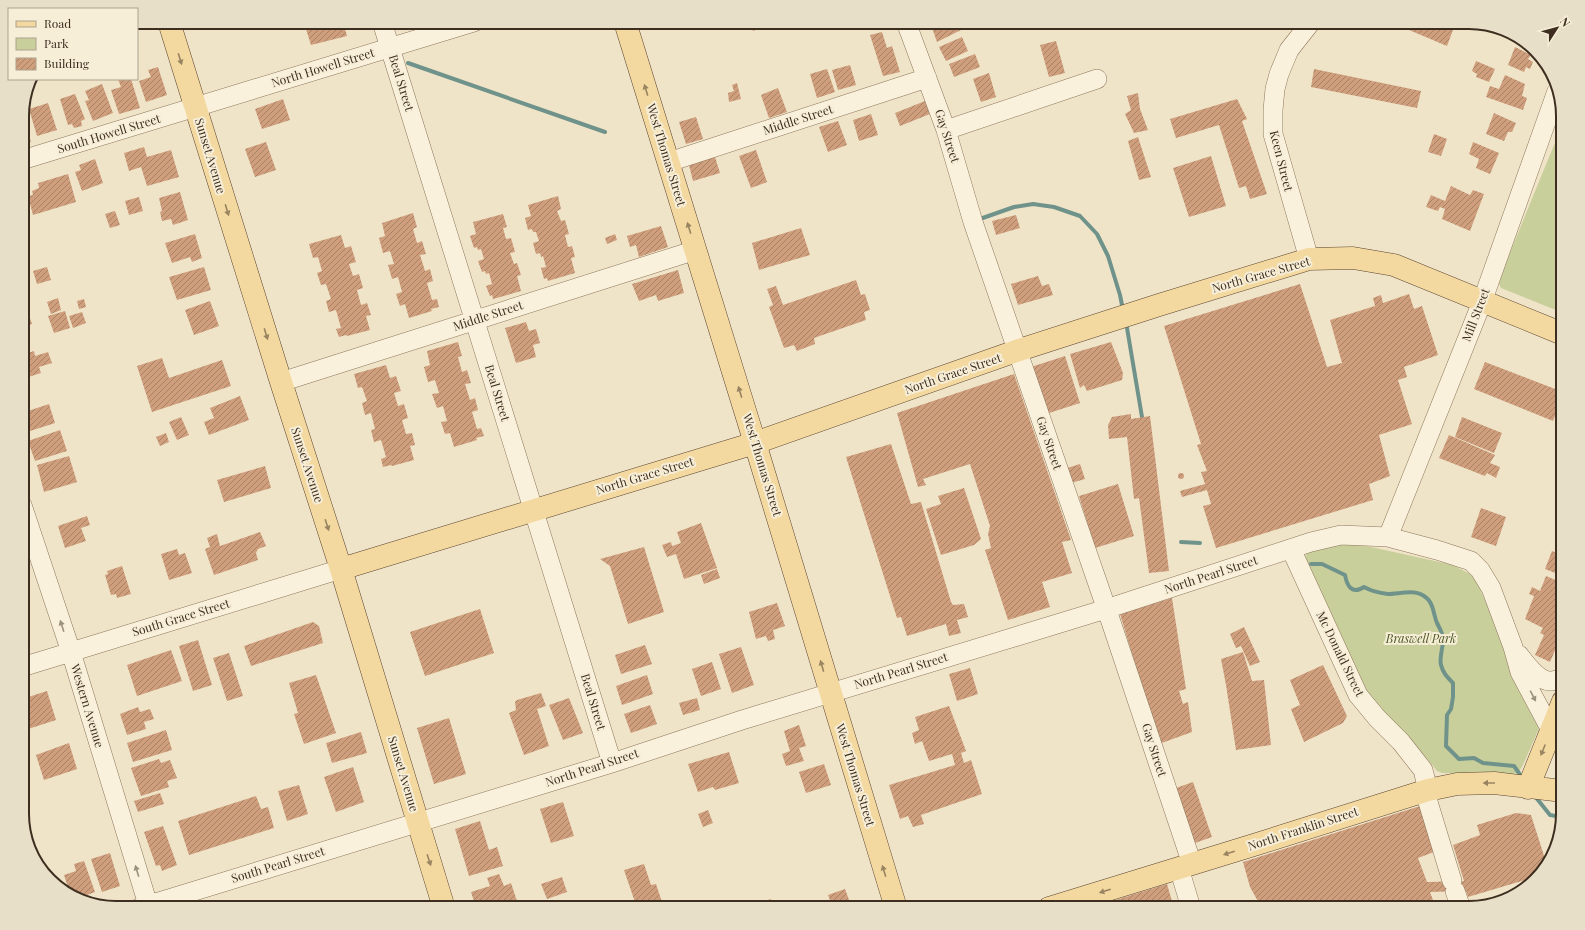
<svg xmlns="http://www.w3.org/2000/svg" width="1585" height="930" font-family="'Playfair Display',serif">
<defs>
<pattern id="building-hatch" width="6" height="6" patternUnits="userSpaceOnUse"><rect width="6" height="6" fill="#cf9f7d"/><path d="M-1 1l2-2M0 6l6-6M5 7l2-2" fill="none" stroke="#a98266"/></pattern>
</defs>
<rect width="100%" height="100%" fill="#f0e4c8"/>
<path fill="#c9cf9b" d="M1563,123V313L1501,288L1499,284L1500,277Z
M1334,543L1353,544L1371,547L1453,565L1470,574L1476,580L1540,726L1523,765L1518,773L1512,774L1488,773H1442L1437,771C1416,744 1389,722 1368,695L1305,563L1306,554L1313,549Z"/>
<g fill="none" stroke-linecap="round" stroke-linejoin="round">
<path stroke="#6f938a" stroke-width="4" d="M408,63L605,132
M977,220L1014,207L1033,204L1054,207L1080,216L1097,234L1108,256L1120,295L1123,310
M1126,322L1142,417
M1181,542L1200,543
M1311,564H1322L1345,575C1347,586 1352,595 1364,587C1371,591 1380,593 1388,594C1399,594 1414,589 1424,596C1434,602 1433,614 1437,623C1440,629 1443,633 1443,640C1443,648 1439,658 1441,665C1443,673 1447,677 1453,683V697L1451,709L1447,715L1446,746L1459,759L1474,758L1483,763L1514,766L1523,779
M1534,795L1550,815L1562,817"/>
</g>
<path fill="url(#building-hatch)" d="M319,22H343L347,36L311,45L305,26Z
M743,22H769L770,24L753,31L751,28L746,30Z
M937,22H967L959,25L961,30L937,42L931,25Z
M1390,22H1434L1453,30L1447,46Z
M882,32L887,48L892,46L900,72L883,76L870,35Z
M962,37L968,51L946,61L939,47Z
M1056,41L1065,73L1049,77L1040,45Z
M1515,47L1531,55L1528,59L1533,62L1530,69L1526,67L1524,72L1508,65Z
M975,54L980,67L954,77L949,64Z
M1476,61L1495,69L1489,82L1476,77L1477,74L1472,71Z
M850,65L856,85L838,90L832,70Z
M158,67L167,95L146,102L139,81L151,77L148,70Z
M827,69L835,92L817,98L810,74Z
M1314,69L1421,91L1417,108L1311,87Z
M989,73L996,97L981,102L973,79Z
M1505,75L1525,84L1522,96L1527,98L1523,110L1486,97L1490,86L1499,89Z
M118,79H131L140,108L119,114L111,90L121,87Z
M737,83L741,99L729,102L728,93L734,91L732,85Z
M102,84L113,113L93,121L85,101L89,100L85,91Z
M778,88L787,112L769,118L761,95Z
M1138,93L1140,109L1148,130L1134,133L1125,114L1131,110L1127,96Z
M75,94L85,119L81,121L82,126L74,128L72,124L68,125L60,99Z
M283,99L290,120L262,129L255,109Z
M1237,99L1247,119L1242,121L1267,194L1250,199L1246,186L1239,188L1219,125L1176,138L1170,119Z
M925,101L930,114L900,126L895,113Z
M48,103L57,130L37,136L29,109Z
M23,112L31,142L22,145V113Z
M1494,113L1516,123L1512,132H1508L1504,141L1486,134Z
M871,114L878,135L859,141L853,120Z
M696,117L703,139L686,144L679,122Z
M838,121L847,145L828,152L819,127Z
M1434,134L1447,139L1441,156L1428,152Z
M1138,137L1151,177L1139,180L1128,141Z
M266,142L276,170L255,177L245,149Z
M1473,142L1499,153L1490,174L1476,168L1479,159L1469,154Z
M144,147L147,157L171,150L179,177L147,186L141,167L129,171L124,153Z
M756,150L767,182L751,188L739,156Z
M1211,156L1226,206L1189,217L1173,168Z
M715,157L720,173L693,181L689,165Z
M95,159L103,183L82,191L75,172L81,170L79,165Z
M68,174L76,202L33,215L28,196L33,195L32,191L39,188L38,183Z
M1451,186L1470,195L1473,190L1484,194L1470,231L1442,219L1445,209L1440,207L1438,211L1426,207L1431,195L1445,201Z
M180,192L188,220L173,225L171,219L162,221L160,212L162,211L159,198Z
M558,196L561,209L557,211L561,221L565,220L569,234L565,235L568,247L572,246L575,257L571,258L575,273L548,281L547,278L544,279L541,268L546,267L543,256L541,257L540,253L536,254L533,243L539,241L536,232H533L532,229L528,230L525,218L531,216L528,205Z
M139,197L143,211L129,215L125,201Z
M115,211L120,225L110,228L105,214Z
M413,213L417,227L413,229L417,243L422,241L426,254L420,255L425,271L430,269L433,281L427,283L432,300L437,299L439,307L431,309L432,311L409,318L405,304L400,306L396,294L402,292L398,277L392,279L388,265L394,264L390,251L383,253L379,238L385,236L382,223Z
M503,214L507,227L503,228L506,239L511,238L515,252L510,253L514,264L517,263L521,275L517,276L521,291L493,299L492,295L490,296L486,286L492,284L489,273L486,274L485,271L482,272L478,261L484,259L481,249L478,250L477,247L474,248L470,236L476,234L473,222Z
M1016,215L1020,228L996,235L992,221Z
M661,226L668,247L639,257L636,245L630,247L627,236Z
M801,228L810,255L759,270L752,243Z
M195,234L202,258L192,262L190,257L172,263L165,243Z
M615,234L617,240L607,244L605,238Z
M341,235L345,248L351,246L356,262L349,264L353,276L359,274L363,288L357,290L361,305L367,303L371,315L366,316L370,330L347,336L346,335L339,337L336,329L341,328L336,310L329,312L326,301L331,299L326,284L321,285L317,273L322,271L318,257L313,258L309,244Z
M47,267L51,280L37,284L33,271Z
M204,267L211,290L177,300L169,277Z
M678,270L684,293L658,301L656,295L639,301L632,284Z
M1038,276L1042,286L1049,284L1053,295L1018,305L1011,284Z
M856,280L861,295L865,294L870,310L864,312L866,320L814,338L815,344L797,351L794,345L784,348L769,307L773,305L767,289L776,286L783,305Z
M1300,284L1327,367L1342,363L1330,320L1375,306L1373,298L1381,295L1383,303L1409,294L1414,309L1422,306L1438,355L1404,367L1407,377L1398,380L1412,424L1379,435L1390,476L1369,484L1373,500L1216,548L1203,506L1211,504L1207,490L1182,497L1180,491L1205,484L1201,472L1207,471L1197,445L1201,444L1164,326Z
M58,298L61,310L51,314L47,302Z
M84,299L86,307L79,309L77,301Z
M210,301L219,326L194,335L185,310Z
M25,303L32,324L22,327V304Z
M65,311L70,328L54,333L48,316Z
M82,312L86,323L73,328L69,316Z
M526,322L529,331L536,329L540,343L533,345L536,357L516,363L505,328Z
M458,342L462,356L458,357L462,372L467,370L471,383L465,384L470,400L475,398L478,410L472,412L477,429L481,428L484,436L476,438L477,440L454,447L450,433L445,434L441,422L447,421L443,406L437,408L432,394L439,393L435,380L428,382L424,367L430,365L427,351Z
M1111,342L1123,373L1122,380L1087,391L1084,385L1080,388L1070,354Z
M34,351L35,356L48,352L52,363L39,367L41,373L22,379V355Z
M1065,356L1080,403L1046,414L1031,367Z
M162,358L169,378L222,360L231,386L152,412L137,366Z
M1485,362L1563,392V396L1553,421L1474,389Z
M386,365L390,378L396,376L401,391L394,393L398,406L404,404L408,418L402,420L406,434L412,433L415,445L410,446L414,460L392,466L391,465L383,467L381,459L386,457L381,440L374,442L371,430L375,429L371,413L365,415L362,403L367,401L362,387L358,388L354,374Z
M1014,374L1071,540L1062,542L1072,573L1042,582L1050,607L1008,620L985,550L991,548L988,534L990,526L970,464L923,479L926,485L918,487L897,413Z
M240,396L249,420L209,435L204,422L214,418L210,408Z
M49,404L55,423L27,432L22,413Z
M1131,414V419L1150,416L1169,571L1149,573L1139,498L1134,499L1127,437L1109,439L1108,425L1112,417Z
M181,417L189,435L177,440L169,422Z
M1462,417L1502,433L1494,453L1455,437Z
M60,430L67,451L35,461L28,441Z
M166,433L169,442L160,446L156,437Z
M1449,435L1495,455L1490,463L1500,467L1496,478L1487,473L1485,476L1439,458Z
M891,444L911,504L921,502L951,602L953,605L964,604L968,617L957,620L961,633L949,636L946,624L907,636L901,617L897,618L846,457Z
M69,456L77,482L44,492L37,465Z
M1080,464L1085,479L1071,483L1067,468Z
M265,466L271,488L224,502L217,480Z
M1178 476a3 3 0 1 1 6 0a3 3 0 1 1-6 0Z
M1118,484L1134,536L1095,548L1079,496Z
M964,488L981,539L974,545L941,555L926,509L941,504L938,496Z
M1481,508L1506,517L1496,546L1471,537Z
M87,516L90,525L81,528L86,541L65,548L58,526Z
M701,523L717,568L684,579L676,554L667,557L662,545L671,542L672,546L681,543L677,532Z
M260,532L266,546L258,549L256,553L258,560L214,575L205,549L210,547L207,538L217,534L220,546Z
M644,547L664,612L628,624L610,566L600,559Z
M177,549L179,555L185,553L192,573L169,580L161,554Z
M1552,551L1563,555V576L1545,569Z
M122,566L131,594L117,598L116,594L111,595L105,575L108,574L107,571Z
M717,569L720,578L704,584L701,575Z
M1546,576L1563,583V632L1550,662L1535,655L1544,635L1540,633L1543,628L1525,619L1534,596L1529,594L1532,587L1540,591Z
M1172,598L1186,689L1179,691L1183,704L1188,702L1192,732L1159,744L1120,614Z
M777,603L785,626L773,630L775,639L768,641L766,636L756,639L749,612Z
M480,609L494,653L425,676L410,632Z
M313,622L319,626L323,643L251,666L244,646Z
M1244,627L1260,662L1250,666L1241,646L1236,648L1230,634Z
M198,640L212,685L193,691L179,646Z
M645,645L652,664L621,674L615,655Z
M741,647L754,685L732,693L719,654Z
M171,650L182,681L137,696L127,665Z
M1243,652L1252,681L1264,680L1271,745L1236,750L1226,685L1221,659Z
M229,653L243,696L227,701L213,658Z
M712,662L721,689L701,696L692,669Z
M1323,665L1347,716L1343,723L1304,742L1291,709L1300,705L1290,680Z
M970,668L978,694L957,701L949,674Z
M316,675L336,733L304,744L294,714L298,713L289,683Z
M647,675L653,694L622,705L616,686Z
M47,691L56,720L22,731V699Z
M541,693L546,706L537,709L549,746L524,755L509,713L516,710L515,702L517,700Z
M569,698L583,733L563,740L549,705Z
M697,698L700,710L683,715L679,703Z
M650,705L657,724L631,733L624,714Z
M949,706L966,751L961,753L964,763L971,760L982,794L921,815L924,824L913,827L908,816L900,819L889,785L955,765L952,754L929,761L922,741L915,744L912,733L919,730L915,717Z
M138,707L140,712L150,709L154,719L144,722L146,729L127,735L120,714Z
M449,718L466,774L434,784L417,728Z
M799,725L806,746L799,748L804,761L786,766L782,754L790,751L784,731Z
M166,730L172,750L133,762L127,743Z
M361,732L367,753L332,763L326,743Z
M69,743L77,769L44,780L36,755Z
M729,752L739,783L715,790L713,787L698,792L688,764Z
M159,759L161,763L170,760L177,778L167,781L169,787L141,796L131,768Z
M824,764L831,785L806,793L799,772Z
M353,767L364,802L336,812L324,777Z
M1193,782L1212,837L1195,843L1176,788Z
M299,785L308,814L287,821L278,791Z
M160,793L164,804L138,812L134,801Z
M256,796L261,809L268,807L274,828L189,855L178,821Z
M563,802L574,836L551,843L540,809Z
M1420,806L1434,852L1418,858L1427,882L1464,881L1453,845L1480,835L1477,825L1516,813L1531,815L1547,865L1535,877L1468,897L1466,891L1430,892L1436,908H1315L1313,901L1260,905L1250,887L1243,862Z
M708,810L713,823L703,827L698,814Z
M480,821L489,850L497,847L503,866L469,876L455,829Z
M163,826L177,865L162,871L160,865L156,866L144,832Z
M110,853L120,886L102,892L91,859Z
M84,861L95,892L79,898L71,896L64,875L76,871L74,864Z
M644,864L651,885L656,884L664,908H637L624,870Z
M499,874L504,886L511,883L519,907L515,908H476L471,892L490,886L487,878Z
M562,877L567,892L547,899L541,884Z
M1167,884L1174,908H1090Z
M845,889L852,908H825L824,905L831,903L828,895Z
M771,899L775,908H756L755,904Z"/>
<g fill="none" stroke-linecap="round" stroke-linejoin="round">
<g stroke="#8d765c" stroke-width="20">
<path id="minor" d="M382,22L612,763
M906,22L946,130L973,222L1109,616L1192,864
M946,130L1097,79
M22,160L474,22
M669,162L927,78
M1309,259L1273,134V110L1275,89L1279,74L1289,50L1311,22
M281,382L696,250
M22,505L71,652L149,908
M1388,537L1482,302L1557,91
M1291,549L1358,695L1377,718L1401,742L1423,770L1428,790V802L1452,881
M1519,655C1526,664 1538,681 1550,681C1554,681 1559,679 1563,678
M22,667L341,569
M1179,868L1191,908
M1455,891L1461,908
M139,908L612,763L742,720L1106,609L1311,542L1341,535L1388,537L1437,550L1471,561L1480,570L1491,588L1513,647L1520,672L1551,730"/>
</g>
<g stroke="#5b4430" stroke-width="23">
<path id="major" d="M169,22L281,382L341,569L444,908
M625,22L755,443L896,908
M341,569L755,443L1016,351L1159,305L1309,259L1353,258L1394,265L1563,334
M1528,788L1563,701
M1049,908L1257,844L1428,790L1457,784L1494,783L1563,791"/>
</g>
<use href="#minor" stroke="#faf1dc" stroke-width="19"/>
<use href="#major" stroke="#f3d9a0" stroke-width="22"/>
</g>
<defs><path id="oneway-solid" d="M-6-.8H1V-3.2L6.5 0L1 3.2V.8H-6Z"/></defs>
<g fill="#988460">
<use href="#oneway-solid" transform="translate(180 59) rotate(73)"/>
<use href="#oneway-solid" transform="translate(646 90) rotate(-107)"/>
<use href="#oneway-solid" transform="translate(227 210) rotate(73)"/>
<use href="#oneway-solid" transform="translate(689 228) rotate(-107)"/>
<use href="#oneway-solid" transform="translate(266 334) rotate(73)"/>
<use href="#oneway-solid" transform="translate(740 392) rotate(-107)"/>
<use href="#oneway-solid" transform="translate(327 525) rotate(72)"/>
<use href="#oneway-solid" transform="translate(822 666) rotate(-106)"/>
<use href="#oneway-solid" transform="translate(1543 750) rotate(112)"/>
<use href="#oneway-solid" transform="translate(1489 783) rotate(-180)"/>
<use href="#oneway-solid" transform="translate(1229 853) rotate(163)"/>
<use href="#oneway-solid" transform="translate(429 860) rotate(72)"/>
<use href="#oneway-solid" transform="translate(884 871) rotate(-107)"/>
<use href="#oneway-solid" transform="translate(1105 891) rotate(163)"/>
</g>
<g fill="#9c907e">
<use href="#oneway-solid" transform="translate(62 626) rotate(-108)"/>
<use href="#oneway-solid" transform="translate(1533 696) rotate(62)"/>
<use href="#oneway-solid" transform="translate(137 871) rotate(-107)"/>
</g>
<g text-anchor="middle" stroke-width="4" stroke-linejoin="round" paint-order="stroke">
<g font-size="12" fill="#3d2e20" stroke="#f7eed8">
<text transform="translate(323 68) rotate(-17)" y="4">North Howell Street</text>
<text transform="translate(401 83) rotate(73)" y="4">Beal Street</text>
<text transform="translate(798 120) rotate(-18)" y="4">Middle Street</text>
<text transform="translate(109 134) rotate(-17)" y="4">South Howell Street</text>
<text transform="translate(947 136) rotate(72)" y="4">Gay Street</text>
<text transform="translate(666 155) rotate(73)" y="4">West Thomas Street</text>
<text transform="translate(210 156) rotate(73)" y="4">Sunset Avenue</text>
<text transform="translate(1281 161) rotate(76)" y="4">Keen Street</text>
<text transform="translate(1261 275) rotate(-16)" y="4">North Grace Street</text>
<text transform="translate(1476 315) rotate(-69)" y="4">Mill Street</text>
<text transform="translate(488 316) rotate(-18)" y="4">Middle Street</text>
<text transform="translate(953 374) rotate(-19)" y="4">North Grace Street</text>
<text transform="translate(497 393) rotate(73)" y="4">Beal Street</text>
<text transform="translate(1049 443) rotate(71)" y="4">Gay Street</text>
<text transform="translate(307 465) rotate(72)" y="4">Sunset Avenue</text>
<text transform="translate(762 465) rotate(73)" y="4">West Thomas Street</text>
<text transform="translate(645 476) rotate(-17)" y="4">North Grace Street</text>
<text transform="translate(1211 575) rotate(-18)" y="4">North Pearl Street</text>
<text transform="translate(181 618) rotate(-17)" y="4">South Grace Street</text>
<text transform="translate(1340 654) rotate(64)" y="4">Mc Donald Street</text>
<text transform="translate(901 671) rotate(-17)" y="4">North Pearl Street</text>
<text transform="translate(593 702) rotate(73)" y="4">Beal Street</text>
<text transform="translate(87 706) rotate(73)" y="4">Western Avenue</text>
<text transform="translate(1154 750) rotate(72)" y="4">Gay Street</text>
<text transform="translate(592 768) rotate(-18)" y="4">North Pearl Street</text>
<text transform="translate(403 774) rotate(73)" y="4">Sunset Avenue</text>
<text transform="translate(855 775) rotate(73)" y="4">West Thomas Street</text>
<text transform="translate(1303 829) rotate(-18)" y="4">North Franklin Street</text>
<text transform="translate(278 865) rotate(-17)" y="4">South Pearl Street</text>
</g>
<g font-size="12" font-style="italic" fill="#4d5a26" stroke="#f7eed8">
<text x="1421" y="643">Braswell Park</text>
</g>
</g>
<path d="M0 0H1585V930H0ZM116 29H1469A87 87 0 0 1 1556 116V814A87 87 0 0 1 1469 901H116A87 87 0 0 1 29 814V116A87 87 0 0 1 116 29Z" fill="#e8dfc9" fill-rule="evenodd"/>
<path fill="none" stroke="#3d2e20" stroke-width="2" d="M116 29H1469A87 87 0 0 1 1556 116V814A87 87 0 0 1 1469 901H116A87 87 0 0 1 29 814V116A87 87 0 0 1 116 29Z"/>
<rect x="8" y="8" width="130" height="72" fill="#f7eed8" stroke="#ada18e"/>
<rect x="16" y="21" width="20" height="6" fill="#f3d9a0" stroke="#ada18e"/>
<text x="44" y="28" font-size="12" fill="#3d2e20">Road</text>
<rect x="16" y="38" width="20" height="12" fill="#c9cf9b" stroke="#ada18e"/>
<text x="44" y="48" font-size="12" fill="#3d2e20">Park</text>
<rect x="16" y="58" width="20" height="12" fill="url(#building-hatch)" stroke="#ada18e"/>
<text x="44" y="68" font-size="12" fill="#3d2e20">Building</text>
<g transform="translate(1557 28) rotate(54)" stroke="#f7eed8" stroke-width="3" paint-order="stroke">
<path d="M0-3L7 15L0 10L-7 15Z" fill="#3d2e20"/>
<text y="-6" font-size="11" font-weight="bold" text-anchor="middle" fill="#3d2e20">N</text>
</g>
</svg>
